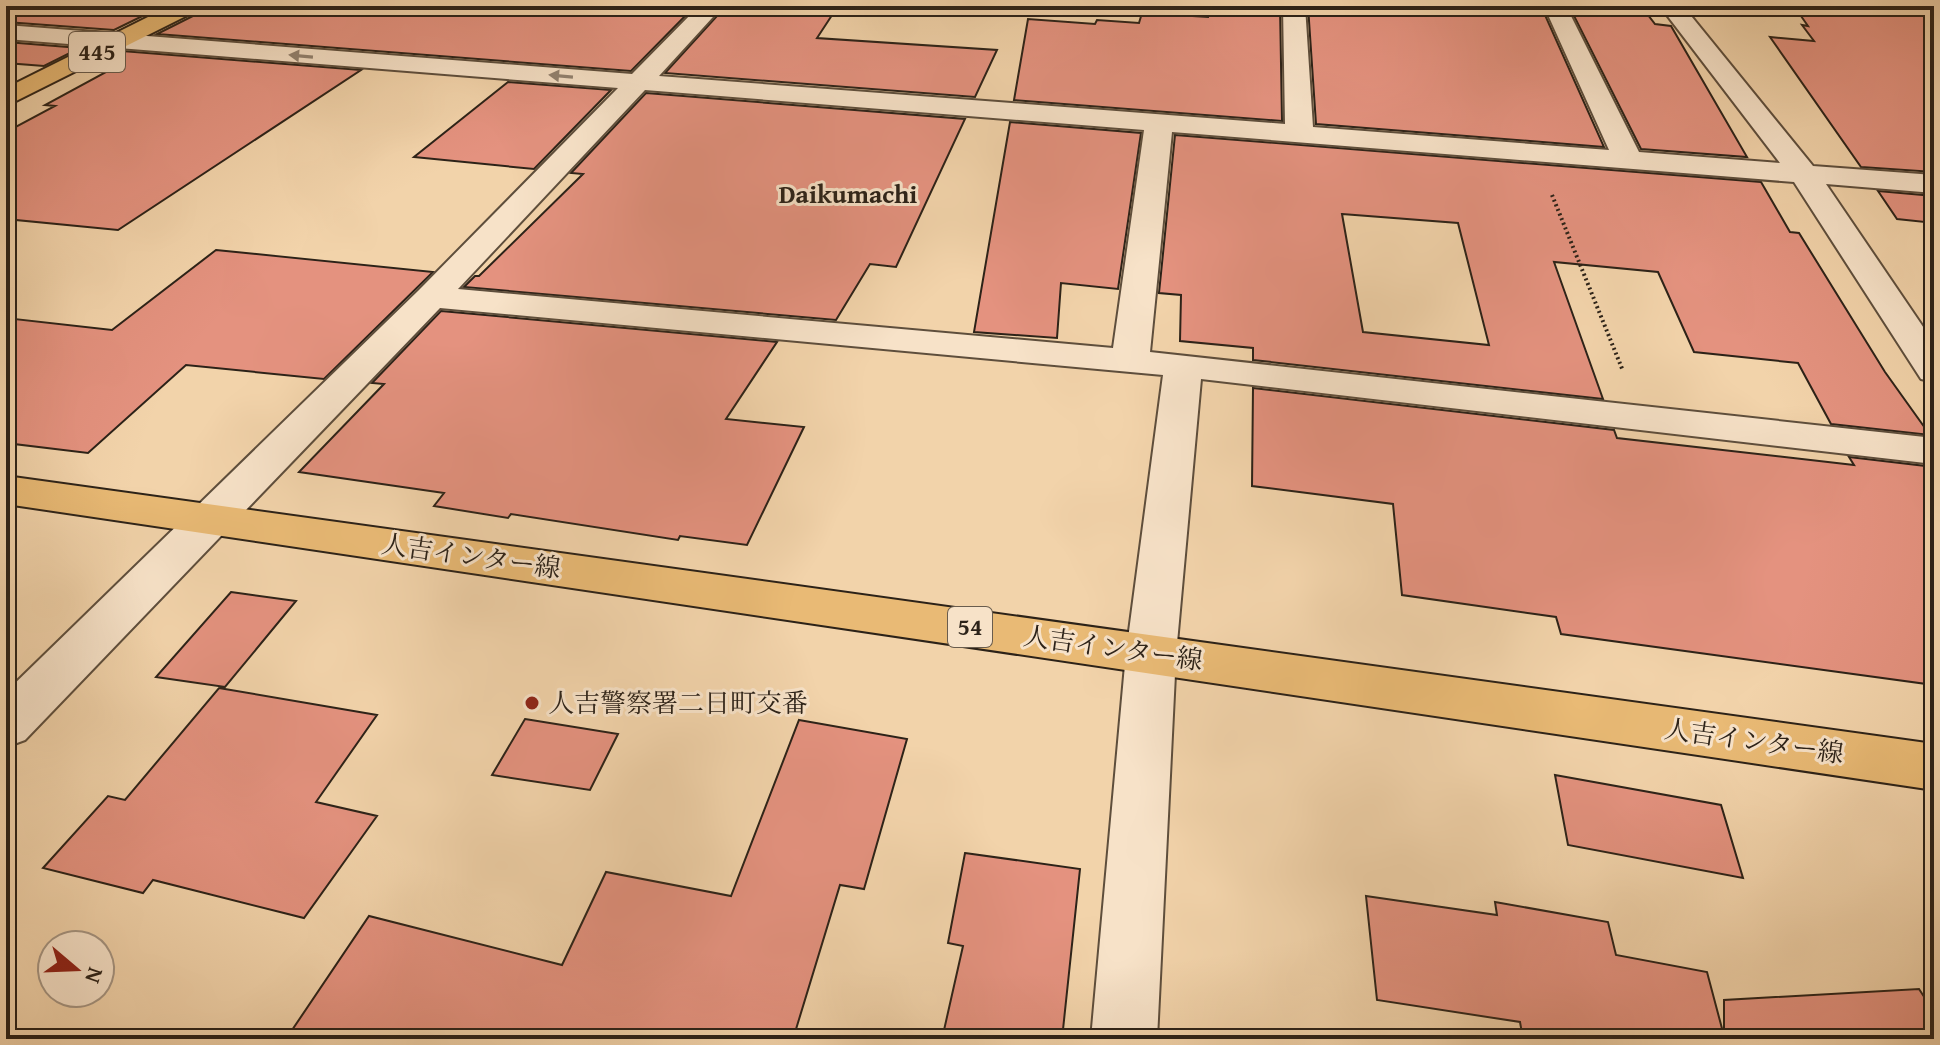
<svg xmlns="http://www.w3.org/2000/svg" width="1940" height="1045" font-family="'Gentium Book Plus','Noto Serif JP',serif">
<rect width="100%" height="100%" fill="#f2d3aa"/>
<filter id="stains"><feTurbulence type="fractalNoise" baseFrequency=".0025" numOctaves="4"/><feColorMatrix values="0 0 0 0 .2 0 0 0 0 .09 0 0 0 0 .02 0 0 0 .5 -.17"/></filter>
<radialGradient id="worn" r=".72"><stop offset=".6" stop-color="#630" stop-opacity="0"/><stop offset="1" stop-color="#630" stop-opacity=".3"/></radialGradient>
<path fill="#e4927f" stroke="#2c2218" stroke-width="2" fill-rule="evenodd" d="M6,6H163L114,30L6,22Z
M202,6H695L631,71L157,34L197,14Z
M726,6H838L817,38L997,50L975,97L665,73Z
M1209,6H1280L1282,121L1014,100L1028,19L1095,24L1097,20L1139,23L1142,13L1208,17Z
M1308,6H1541L1604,147L1316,124Z
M1569,6H1641L1655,24L1671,26L1747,157L1641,149Z
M1794,6H1934V172L1861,167L1770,37L1814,41L1802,25L1808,26Z
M6,42L80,48L44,66L6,63Z
M122,51L361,70L118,230L6,219V132L55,106L45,105L108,71L87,69Z
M508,82L611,90L534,169L414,157Z
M646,93L965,119L896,267L870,264L836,320L464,287L475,276H479L583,174L571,173Z
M1010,122L1141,133L1118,289L1061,283L1057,338L974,332Z
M1175,135L1761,182L1790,232L1799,233L1885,372L1930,435L1831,424L1798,363L1694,352L1658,272L1554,262L1603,399L1253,360V348L1180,341L1181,295L1159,293ZM1342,214L1458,223L1489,345L1363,332Z
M1878,191L1934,196V223L1897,219Z
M216,250L433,272L324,379L186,365L88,453L6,443V318L112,330Z
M441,311L777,342L726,419L804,427L747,545L680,536L678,540L511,514L508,518L434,506L444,493L299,472L384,384L372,383Z
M1253,388L1614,430L1617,438L1854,465L1849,457L1934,467V685L1561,634L1556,617L1402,595L1393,504L1252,486Z
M231,592L296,601L225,687L156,677Z
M219,688L377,715L316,802L377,816L304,918L153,880L143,893L43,868L108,796L125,800Z
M525,719L618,734L590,790L492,775Z
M799,720L907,739L864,889L840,885L793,1039H286L369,916L562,965L606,872L731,896Z
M1555,775L1721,805L1743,878L1568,845Z
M965,853L1080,869L1062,1039H942L963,946L948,943Z
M1366,896L1497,915L1495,902L1608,922L1616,955L1707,972L1724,1036V1000L1919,989L1934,1012V1039H1523L1520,1022L1377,1000Z"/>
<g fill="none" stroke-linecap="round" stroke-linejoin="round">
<g stroke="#5e4e3c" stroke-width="4">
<path id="minor" d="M699,6H723L659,76L1285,124L1283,6H1305L1313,127L1609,150L1544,6H1566L1639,152L1780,163L1660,6H1683L1813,166L1934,175V193L1826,184L1934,343V382L1921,379L1794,182L1172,132L1150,352L1934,438V464L1201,379L1176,654L1157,1039H1091L1126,654L1163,375L440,308L25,740L6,747V692L419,290L618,88L6,39V25L632,74ZM645,90L1144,130L1113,348L458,289Z"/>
</g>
<g stroke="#2c2218" stroke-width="4">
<path id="major" d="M6,476L1934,744V790L6,504Z"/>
</g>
<g stroke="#2c2218" stroke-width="4">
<path id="highway" d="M170,6H199L196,11L6,106V88Z"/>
</g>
<path stroke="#2c2218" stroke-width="4" stroke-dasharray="2 3" stroke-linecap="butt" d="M1552,195L1623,371"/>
<use href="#minor" fill="#f7e2c8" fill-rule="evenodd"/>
<use href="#major" fill="#e9ba75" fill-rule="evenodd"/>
<use href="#highway" fill="#e9ba75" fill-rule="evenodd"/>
</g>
<defs><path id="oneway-solid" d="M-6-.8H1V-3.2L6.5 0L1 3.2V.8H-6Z" transform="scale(2)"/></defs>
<g fill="#928270">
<use href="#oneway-solid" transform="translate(301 56) rotate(-175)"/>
<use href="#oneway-solid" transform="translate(561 76) rotate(-175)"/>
</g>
<circle fill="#8f2418" stroke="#f7e2c8" stroke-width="3" cx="532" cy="703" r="8"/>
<g text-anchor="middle" stroke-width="6" stroke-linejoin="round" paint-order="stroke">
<g fill="#f7e2c8" stroke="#695c4d" stroke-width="2">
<rect x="69" y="32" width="56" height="40" rx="6"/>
<rect x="948" y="607" width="44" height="40" rx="6"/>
</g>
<g font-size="24" font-weight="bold" fill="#2c2218">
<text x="97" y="60">445</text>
<text x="970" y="635">54</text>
</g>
<g font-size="26" font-weight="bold" fill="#2c2218" stroke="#f7e2c8">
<text x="848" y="203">Daikumachi</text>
</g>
<g font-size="26" fill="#2c2218" stroke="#f7e2c8">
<text transform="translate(471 556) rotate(8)" y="9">人吉インター線</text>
<text transform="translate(1113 648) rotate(8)" y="9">人吉インター線</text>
<text transform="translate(1754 741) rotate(8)" y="9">人吉インター線</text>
</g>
<g font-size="26" fill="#2c2218" stroke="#f7e2c8" text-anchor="start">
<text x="548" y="712">人吉警察署二日町交番</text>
</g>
</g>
<rect width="1940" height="1045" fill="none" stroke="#f2d3aa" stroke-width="32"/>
<rect x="8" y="8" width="1924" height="1029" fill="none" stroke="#2c2218" stroke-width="4"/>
<rect x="16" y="16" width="1908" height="1013" fill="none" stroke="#2c2218" stroke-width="2"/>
<g transform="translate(76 969) rotate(109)"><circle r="38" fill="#f7e2c8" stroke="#a69582" stroke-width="2"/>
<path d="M0-6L14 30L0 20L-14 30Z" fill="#8f2418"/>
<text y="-12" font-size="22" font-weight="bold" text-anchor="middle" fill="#2c2218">N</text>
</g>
<rect width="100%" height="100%" filter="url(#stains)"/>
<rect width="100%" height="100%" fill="url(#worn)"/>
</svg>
